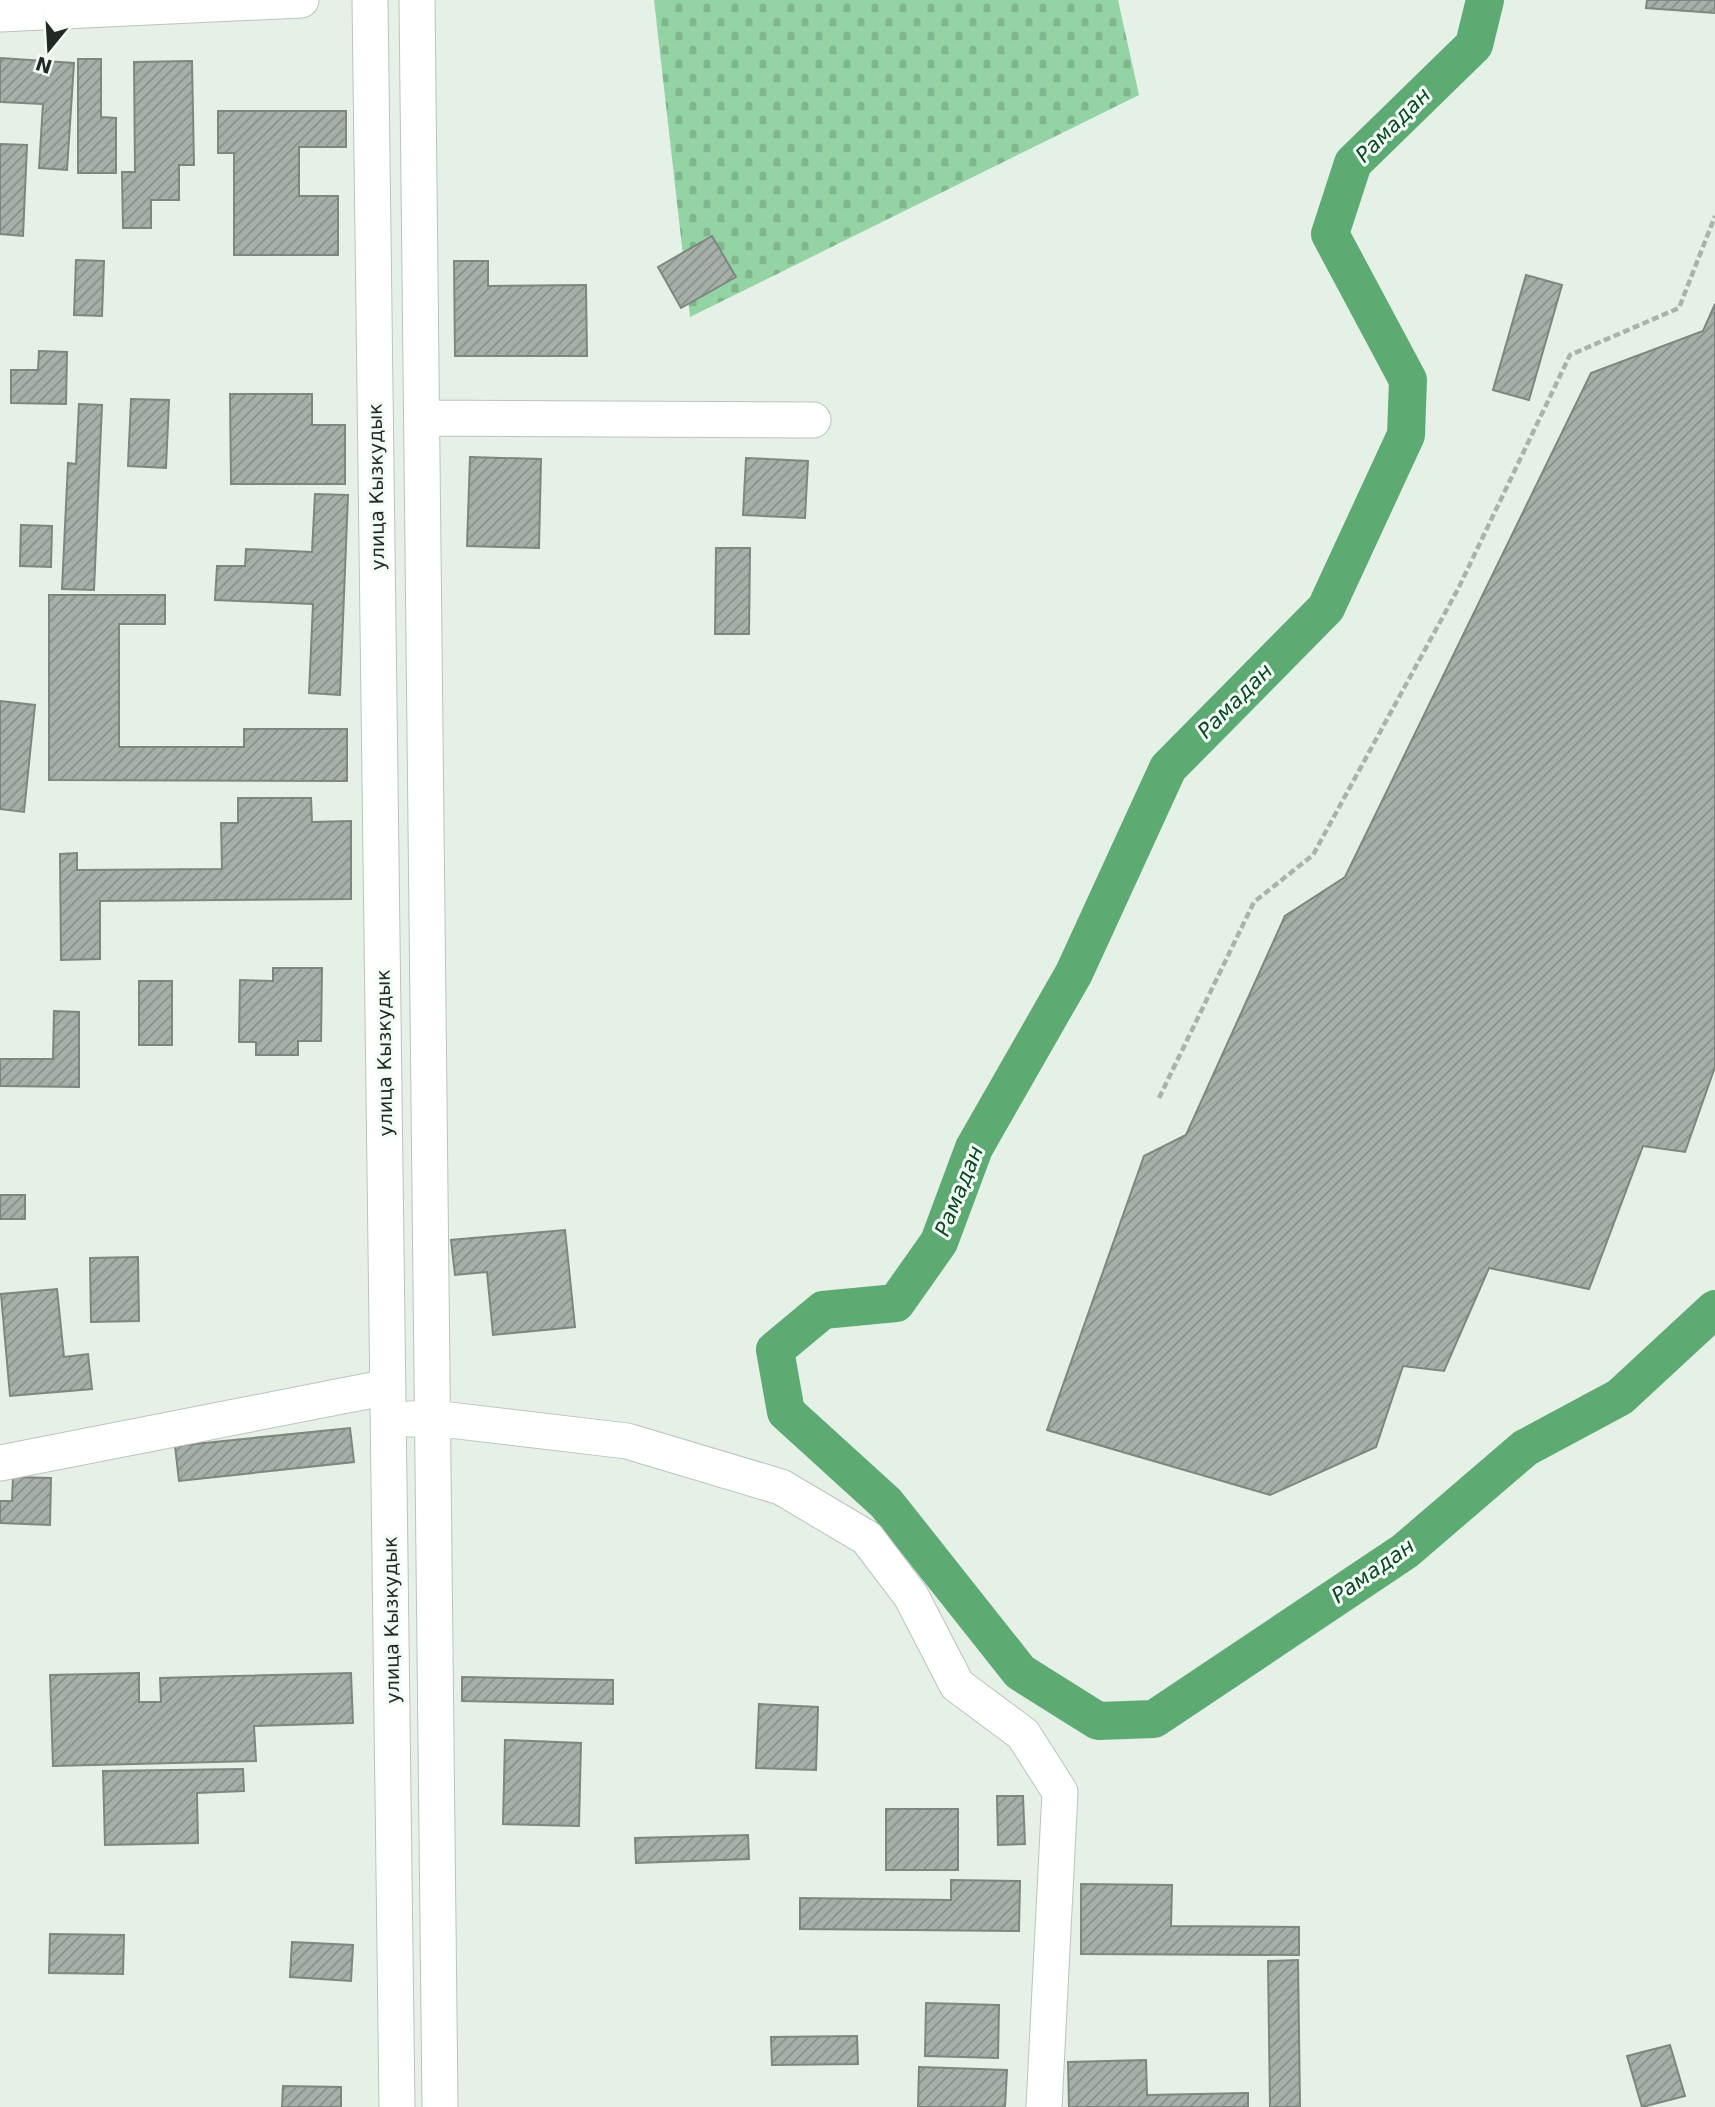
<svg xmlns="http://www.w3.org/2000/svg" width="1715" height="2107" font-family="'DejaVu Sans',sans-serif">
<defs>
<pattern id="cemetery-stones" width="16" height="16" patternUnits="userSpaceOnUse" patternTransform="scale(1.75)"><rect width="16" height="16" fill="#94d4a4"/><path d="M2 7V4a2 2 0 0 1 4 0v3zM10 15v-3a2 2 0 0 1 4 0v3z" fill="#7fb68d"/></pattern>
<pattern id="building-hatch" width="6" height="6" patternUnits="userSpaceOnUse" patternTransform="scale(1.75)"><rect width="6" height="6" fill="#a6b0a8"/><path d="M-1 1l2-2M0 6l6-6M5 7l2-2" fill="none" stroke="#878f89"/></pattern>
</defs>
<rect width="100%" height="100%" fill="#e5f0e7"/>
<path fill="url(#cemetery-stones)" d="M654,0H1118L1139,95L690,317Z"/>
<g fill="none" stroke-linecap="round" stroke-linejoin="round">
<path stroke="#5daa73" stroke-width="38" d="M1485,0L1474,45L1353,163L1330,234L1408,380L1406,435L1326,608L1168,768L1074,973L974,1148L939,1242L896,1303L823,1310L775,1350L786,1412L886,1503L1020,1672L1098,1721L1154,1719L1405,1551L1525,1448L1620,1397L1715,1309"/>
</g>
<path fill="url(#building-hatch)" stroke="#7d877f" stroke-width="2" d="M1647,0H1715V13L1646,8Z
M0,58L74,63L67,170L39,168L43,104L0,102Z
M78,59H101V117L116,118V173H78Z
M192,61L194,165H179V200H151V228H123L122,172H135L134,62Z
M218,111H346V147H299V196H338V255H234V153H218Z
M0,144L27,145L23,236L0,234Z
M712,236L736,277L681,308L658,267Z
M76,260L104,261L102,316L74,315Z
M454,261H488V286L586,285L587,356H455Z
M1526,275L1562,285L1529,400L1493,390Z
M1715,304V1067L1685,1152L1643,1146L1589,1289L1489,1268L1444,1371L1403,1366L1376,1447L1270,1495L1047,1430L1144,1156L1186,1135L1285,916L1345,877L1591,373L1703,331Z
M39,351L67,352L66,404L11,403V370H38Z
M230,394H312V425H345V484H231Z
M131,399L169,400L166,468L128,466Z
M79,404L102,405L94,590L62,589L68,463L76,464Z
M470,457L541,459L539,548L467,546Z
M746,458L808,461L805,518L743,515Z
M315,494L348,495L340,695L309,693L313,604L215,600L217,566H245L246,549L312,552Z
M21,525L52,526L51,567L20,566Z
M716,548H750L749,634H715Z
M49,595H165V624H119V747H244V729H347V781L49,780Z
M0,701L35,705L24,812L0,809Z
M238,798H311L312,822L351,821V899L100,901V959L61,960L60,854L77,853V870L222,869L221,823H238Z
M273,968H322L321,1041H298V1055H256V1042H239L240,980L273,981Z
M139,981H172V1045H139Z
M54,1011L79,1012V1087L0,1086V1059H53Z
M0,1195H25V1219H0Z
M565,1230L575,1327L493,1335L487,1272L455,1275L451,1240Z
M138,1257L139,1321L91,1322L90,1258Z
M57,1289L64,1357L88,1354L92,1389L10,1396L1,1294Z
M350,1428L354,1462L179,1481L175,1446Z
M13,1477L51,1478L50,1525L0,1523V1501H12Z
M139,1673V1702H161L160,1678L351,1673L353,1723L254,1726L256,1761L53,1766L50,1675Z
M462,1677L613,1680V1704L462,1701Z
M759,1704L818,1707L816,1770L756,1768Z
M505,1740L581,1743L579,1826L503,1824Z
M243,1769L244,1791L197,1793L198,1843L105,1845L103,1771Z
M997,1796H1023L1025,1844L998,1845Z
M886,1809H958V1870H886Z
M748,1835L749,1859L636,1863L635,1838Z
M951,1880L1020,1881L1019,1931L800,1929V1898L951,1900Z
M1081,1884L1172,1885L1171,1926L1299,1927V1955L1081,1954Z
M50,1934L124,1935L123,1974L49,1973Z
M292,1942L353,1945L351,1981L290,1977Z
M1298,1960L1300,2107H1270L1268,1961Z
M926,2003L999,2005L998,2058L925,2056Z
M857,2036L858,2064L772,2065L771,2037Z
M1670,2045L1685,2096L1642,2107L1627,2056Z
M1146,2060L1147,2095L1248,2093V2107H1069L1068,2062Z
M919,2067L1007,2070L1005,2107H918Z
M283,2086L341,2087V2107H282Z"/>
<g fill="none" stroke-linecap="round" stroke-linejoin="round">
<g stroke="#bac4bc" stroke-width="37">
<path id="minor" d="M370,0L397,2107
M417,0L440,2107
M0,14L301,0
M422,418L813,420
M409,1419L433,1418L627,1441L781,1487L867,1538L911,1596L957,1685L1023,1734L1060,1792L1044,2107
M0,1463L388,1387"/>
</g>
<path stroke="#a9b2ab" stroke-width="4.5" stroke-dasharray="7 3.5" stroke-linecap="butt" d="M1159,1098L1254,902L1313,855L1458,589L1570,355L1679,308L1715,216"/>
<use href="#minor" stroke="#fff" stroke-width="35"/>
</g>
<g text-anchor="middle" stroke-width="6" stroke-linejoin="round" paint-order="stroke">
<g font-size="19" fill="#232824" stroke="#f2fef5">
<text transform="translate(376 487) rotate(-91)" y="7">улица Кызкудык</text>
<text transform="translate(384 1053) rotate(-91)" y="7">улица Кызкудык</text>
<text transform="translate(391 1620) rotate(-91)" y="7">улица Кызкудык</text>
</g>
<g font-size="21" font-style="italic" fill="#0a4622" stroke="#f2fef5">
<text transform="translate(1393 125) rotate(-45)" y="7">Рамадан</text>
<text transform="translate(1235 701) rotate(-45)" y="7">Рамадан</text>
<text transform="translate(959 1191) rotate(-68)" y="7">Рамадан</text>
<text transform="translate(1373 1571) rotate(-35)" y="7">Рамадан</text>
</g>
</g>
<g transform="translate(49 49) rotate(198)" stroke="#f2fef5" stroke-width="5" paint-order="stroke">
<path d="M0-5L12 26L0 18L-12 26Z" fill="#232824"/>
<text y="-10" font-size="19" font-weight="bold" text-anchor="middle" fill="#232824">N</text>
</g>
</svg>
